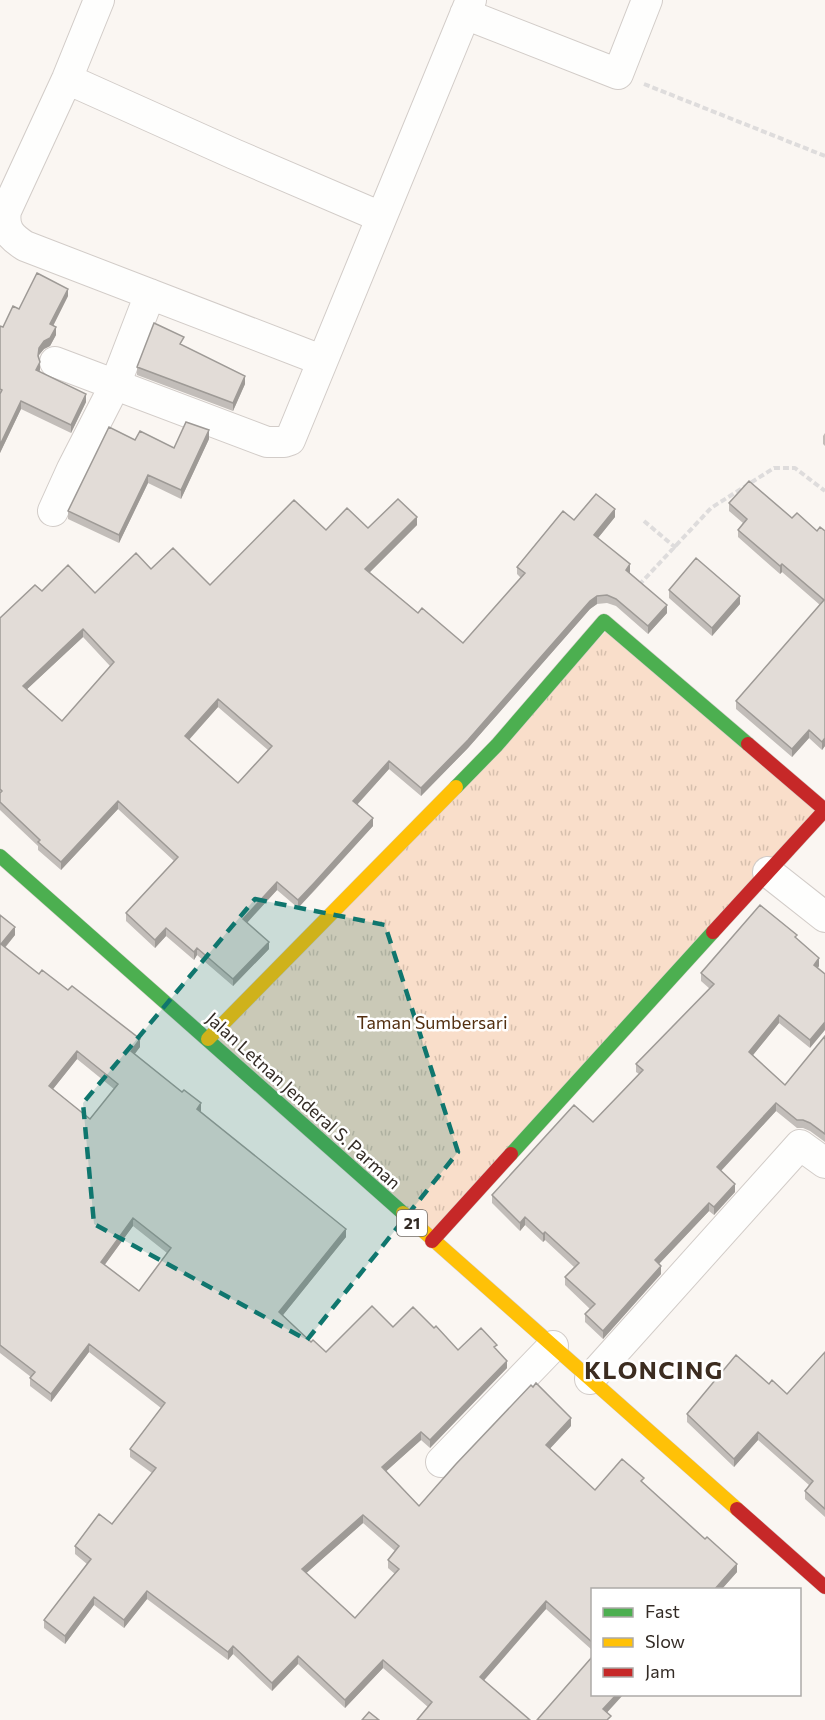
<svg xmlns="http://www.w3.org/2000/svg" width="825" height="1720" font-family="Commissioner,sans-serif">
<defs>
<pattern id="park-tufts" width="24" height="20" patternUnits="userSpaceOnUse" patternTransform="scale(1.5)"><rect width="24" height="20" fill="#f9deca"/><path d="M3 7l-1-3M5 7V3M7 7l1-3M15 17l-1-3M17 17v-4M19 17l1-3" fill="none" stroke="#d6bfad"/></pattern>
</defs>
<rect width="100%" height="100%" fill="#faf6f2"/>
<path fill="url(#park-tufts)" d="M610,627L825,808L434,1239L211,1041Z"/>
<g fill="none" stroke-linecap="round" stroke-linejoin="round">
<g stroke="#d2ccc8" stroke-width="32">
<path id="street" d="M99,0L67,79L6,211C3,229 11,237 25,246L321,360
M465,14L618,74L647,0
M67,79L234,154L381,217
M55,362L267,442H284L290,440L471,0
M53,511L72,469L115,385L150,294
M768,872L825,917
M590,1379L800,1145L825,1163
M441,1462L553,1346"/>
</g>
<g stroke="#d2ccc8" stroke-width="15">
<path id="fast" d="M456,787L497,745L604,621L748,744
M0,856L403,1213
M511,1154L713,932"/>
</g>
<g stroke="#d2ccc8" stroke-width="15">
<path id="slow" d="M208,1039L456,787
M403,1213L737,1509"/>
</g>
<g stroke="#d2ccc8" stroke-width="15">
<path id="jam" d="M713,932L825,810L748,744
M432,1241L511,1154
M737,1509L825,1587"/>
</g>
<path stroke="#dedcdc" stroke-width="4" stroke-dasharray="6 3" stroke-linecap="butt" d="M644,84L825,156
M644,521L676,548
M639,585L711,508L774,468H795L825,491"/>
<use href="#street" stroke="#fefefd" stroke-width="30"/>
<use href="#fast" stroke="#4caf50" stroke-width="14"/>
<use href="#slow" stroke="#ffc107" stroke-width="14"/>
<use href="#jam" stroke="#c62828" stroke-width="14"/>
</g>
<path fill="#c2bdb9" fill-rule="evenodd" d="M68,296L53,326L56,335L50,346L44,349L39,355L40,370L39,371L86,402L71,433L21,409L0,453V326L3,327L19,309Z
M184,345L183,346L245,384L233,411L137,375V367Z
M825,433V446L823,444V436Z
M209,439L181,499L148,483L119,543L68,519V511L174,448Z
M729,503L792,518L817,531H825V746L822,750L809,738L792,757L736,709V701L820,605L782,572L780,574L738,537V530L743,523L729,511Z
M615,517L598,538L630,572V573L667,613L648,634L616,606L607,603L597,604L590,609L468,748L421,796L389,769L357,805L373,826L315,890L298,908L277,890L247,923L269,949L233,986L197,955L194,960L166,936L155,948L126,921V913L174,861L118,809L61,870L38,850V846L0,810V618L42,591L95,593L151,569L210,585L326,530L368,528L417,525L370,572L418,613L463,643L521,578L517,574V567L574,520ZM83,637L110,666L62,721L27,689ZM218,707L268,750L238,783L189,740Z
M669,590L740,604L712,636L669,598Z
M0,915L15,935L5,948L39,974L140,1047L134,1054L201,1111V1112L346,1237L283,1315L311,1342L326,1352L393,1327L458,1350H497L507,1368L430,1448L421,1440L386,1471L419,1506L571,1426L550,1448L595,1490L644,1484L737,1572L721,1590H592V1650L546,1609L428,1707L383,1668L345,1708L298,1664L272,1691L233,1654L228,1660L147,1599L124,1628L94,1605L65,1644L44,1628V1620L87,1564L75,1554V1546L112,1524L152,1473L130,1457V1449L161,1408L89,1352L51,1402L30,1386V1378L31,1377L0,1353ZM77,1059L114,1089L90,1119L53,1089ZM133,1226L167,1253L139,1291L104,1265ZM363,1523L395,1551L388,1560V1568L395,1574L355,1618L306,1573Z
M797,939L819,966L818,968L810,1048L779,1023L753,1055L785,1085L825,1036V1142L810,1131L803,1128H797L776,1111L721,1171L735,1192L714,1215L709,1211L659,1264L661,1274L603,1339L585,1322V1314L590,1309L565,1285V1277L574,1267L545,1240L543,1242L525,1225L520,1231L492,1203V1195L593,1122L639,1074L636,1072V1064L710,989L701,981V973Z
M825,1352V1517L805,1499V1491L809,1485L758,1440L734,1467L687,1422V1414L769,1384L787,1394Z"/>
<path fill="#9e9a96" d="M68,289V296L50,332V324Z
M56,327V335L50,346L44,349L39,355L38,364L39,348Z
M40,362V370L36,378V370Z
M245,376V384L233,411V403Z
M86,394V402L71,433V425Z
M21,401V409L0,453V445Z
M209,430V439L181,499V490Z
M148,475V483L119,543V535Z
M615,509V517L594,543V535Z
M417,517V525L365,577V569Z
M630,564V572L626,577V570Z
M782,564V572L780,574V566Z
M597,596V604L590,609L468,748L421,796V788L590,601Z
M740,596V604L712,636V628Z
M667,605V613L648,634V626Z
M83,629V637L23,693V686Z
M218,699V707L185,744V736Z
M809,730V738L792,757V749Z
M825,738V746L822,750V742Z
M389,761V769L353,809V801Z
M118,801V809L61,870V862Z
M373,818V826L298,908V900Z
M277,882V890L243,927V919Z
M15,927V935L1,952V944Z
M166,928V936L155,948V940Z
M269,942V949L233,986V979Z
M197,948V955L194,960V952Z
M819,958V966L814,973V965Z
M779,1015V1023L749,1060V1052Z
M825,1022V1030L810,1048V1040Z
M140,1039V1047L131,1059V1051Z
M77,1051V1059L49,1094V1086Z
M201,1103V1111L197,1117V1109Z
M776,1103V1111L717,1175V1167Z
M735,1184V1192L714,1215V1207Z
M709,1203V1211L655,1268V1260Z
M525,1217V1225L520,1231V1223Z
M133,1218V1226L101,1270V1262Z
M346,1229V1237L279,1320V1312Z
M545,1232V1240L543,1242V1234Z
M661,1266V1274L603,1339V1331Z
M89,1344V1352L51,1402V1394Z
M507,1361V1368L430,1448V1440Z
M571,1418V1426L546,1453V1445Z
M421,1432V1440L382,1475V1467Z
M758,1432V1440L734,1467V1459Z
M363,1515V1523L302,1577V1569Z
M737,1564V1572L721,1590H714Z
M147,1591V1599L124,1628V1620Z
M94,1597V1605L65,1644V1636Z
M546,1601V1609L480,1685V1677Z
M233,1646V1654L228,1660V1652Z
M298,1656V1664L272,1691V1683Z
M383,1660V1668L345,1708V1700Z
M616,1695H623L603,1717V1709Z"/>
<path fill="#e2dcd7" stroke="#9e9a96" stroke-width="1.5" fill-rule="evenodd" d="M37,273L68,289L50,324L56,327L50,338L44,341L39,348L38,356L40,362L36,370L86,394L71,425L21,401L0,445V394L2,390L0,389V326L3,327L13,306L19,309Z
M154,323L184,337L180,344L245,376L233,403L137,367Z
M186,422L209,430L181,490L148,475L119,535L68,511L109,427L135,440L140,431L174,448Z
M749,481L792,518L797,513L817,531L820,527L825,531V738L822,742L809,730L792,749L736,701L824,600L782,564L780,566L738,530L747,519L729,503Z
M596,494L615,509L594,535L630,564L626,570L667,605L648,626L616,599L607,595L597,596L590,601L468,740L421,788L389,761L353,801L373,818L315,882L298,900L277,882L243,919L269,942L233,979L197,948L194,952L166,928L155,940L126,913L178,857L118,801L61,862L38,842L40,840L0,802V793L2,791L0,789V618L35,585L42,591L68,565L95,593L136,553L151,569L173,548L210,585L294,500L326,530L347,508L368,528L398,499L417,517L365,569L418,613L422,608L463,643L525,573L517,567L563,511L574,520ZM83,629L114,662L62,721L23,686ZM218,699L272,746L238,783L185,736Z
M696,558L740,596L712,628L669,590Z
M760,905L797,935L795,937L819,958L814,965L825,974V1022L810,1040L779,1015L749,1052L785,1085L825,1036V1134L810,1123L803,1120H797L776,1103L717,1167L735,1184L714,1207L709,1203L655,1260L661,1266L603,1331L585,1314L595,1304L565,1277L579,1263L545,1232L543,1234L525,1217L520,1223L492,1195L574,1105L593,1122L643,1070L636,1064L714,984L701,973Z
M0,915L15,927L1,944L39,974L42,970L68,990L72,986L140,1039L131,1051L182,1092L184,1090L201,1103L197,1109L346,1229L279,1312L311,1342L313,1340L326,1352L372,1306L393,1327L413,1307L434,1328L436,1326L458,1350L481,1328L497,1345L494,1347L507,1361L430,1440L421,1432L382,1467L419,1506L456,1464L531,1385L533,1387L536,1383L571,1418L546,1445L595,1490L622,1459L644,1478L641,1481L705,1539L707,1537L737,1564L714,1590H592V1642L546,1601L480,1677L530,1720H417L432,1702L383,1660L345,1700L298,1656L272,1683L233,1646L228,1652L147,1591L124,1620L94,1597L65,1636L44,1620L91,1559L75,1546L99,1514L112,1524L156,1468L130,1449L165,1403L89,1344L51,1394L30,1378L35,1372L0,1345ZM77,1051L118,1084L90,1119L49,1086ZM133,1218L171,1248L139,1291L101,1262ZM363,1515L399,1546L388,1560L399,1569L355,1618L302,1569Z
M825,1352V1509L805,1491L813,1481L758,1432L734,1459L687,1414L736,1355L769,1384L772,1380L787,1394Z
M592,1657V1695H616L603,1709L611,1716L607,1720H537Z
M369,1712L379,1720H362Z"/>
<path fill="#0f766e" fill-opacity="0.2" stroke="#0f766e" stroke-width="4.5" stroke-dasharray="12 8" stroke-linejoin="round" d="M255,899L385,925L458,1152L307,1340L94,1224L83,1103Z"/>
<g text-anchor="middle" stroke-width="5" stroke-linejoin="round" paint-order="stroke">
<rect fill="#fff" stroke="#706b66" stroke-width="1.5" x="397" y="1210" width="30" height="26" rx="4.5"/>
<g font-size="16" font-weight="bold" fill="#332b25">
<text x="412" y="1229">21</text>
</g>
<g font-size="18" fill="#532f10" stroke="#fff">
<text x="432" y="1029">Taman Sumbersari</text>
</g>
<g font-size="18" fill="#332b25" stroke="#fff">
<text transform="translate(303 1101) rotate(42)" y="6">Jalan Letnan Jenderal S. Parman</text>
</g>
<g font-size="24" font-weight="bold" letter-spacing="1.5" fill="#3c2c20" stroke="#fff">
<text x="654" y="1379">KLONCING</text>
</g>
</g>
<rect x="591" y="1588" width="210" height="108" fill="#ffffff" stroke="#adaaa8" stroke-width="1.5"/>
<rect x="603" y="1608" width="30" height="9" fill="#4caf50" stroke="#adaaa8" stroke-width="1.5"/>
<text x="645" y="1618" font-size="18" fill="#332b25">Fast</text>
<rect x="603" y="1638" width="30" height="9" fill="#ffc107" stroke="#adaaa8" stroke-width="1.5"/>
<text x="645" y="1648" font-size="18" fill="#332b25">Slow</text>
<rect x="603" y="1668" width="30" height="9" fill="#c62828" stroke="#adaaa8" stroke-width="1.5"/>
<text x="645" y="1678" font-size="18" fill="#332b25">Jam</text>
</svg>
